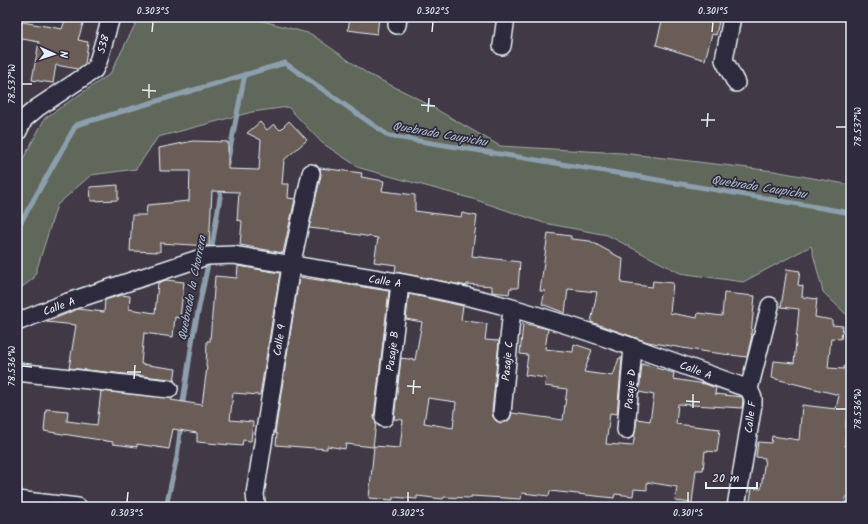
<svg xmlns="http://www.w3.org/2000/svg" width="868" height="524" font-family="Kalam,sans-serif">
<rect width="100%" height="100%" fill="#413945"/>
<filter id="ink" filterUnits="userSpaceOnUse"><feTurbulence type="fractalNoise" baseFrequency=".025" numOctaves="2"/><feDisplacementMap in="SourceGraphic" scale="8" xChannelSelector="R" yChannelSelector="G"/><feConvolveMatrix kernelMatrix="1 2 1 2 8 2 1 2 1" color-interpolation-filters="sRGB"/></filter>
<g filter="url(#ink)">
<path fill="#60685c" stroke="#a4acaa" d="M139,17L256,19L311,34L368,74L413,96L500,146L622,153L774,171L851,185V319L823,292L811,246L743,282L680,273L607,235L544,223L473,199L360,168L322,143L288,107L252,112L158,137L136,169L91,175L57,205L34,278L17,291V170L45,118L110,74Z"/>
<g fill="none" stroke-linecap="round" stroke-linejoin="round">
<path stroke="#8d9fac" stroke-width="5" d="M227,164L245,74
M17,229L76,125L285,63L389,136L635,176L851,213
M182,408L193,336L213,240L222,185
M166,507L177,457L181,423"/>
</g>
<path fill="#6a5d59" stroke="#e8f1f8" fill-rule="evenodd" d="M66,17H85L78,40L88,42L85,64L78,69L56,65L53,83L32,80L39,42L17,38V21L62,29Z
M350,17H379L377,34L348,30Z
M663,17H720L716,35L712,34L705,60L656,45Z
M289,121L307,140L284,160L282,184H289L288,198L295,199L283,253L240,245L242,221L237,220L239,192L212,191L209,246L160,243V252L130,251L132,215H146L147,205L189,201L190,171H160L159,148L193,141L228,142V169L259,170L261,140L247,133L260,122L267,130L274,124L280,130Z
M320,168L362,173L361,177L384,181L382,191L415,195V211L461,217L462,213L477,216L472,256L520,262L518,288H510L509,294L492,292V286L467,284V286L395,272L396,265L374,262L378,238L346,233V232L309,228L321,175Z
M118,185V200L91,201L90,187Z
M548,233L571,236V239L590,241L623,259L621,283L652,287L653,281L673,283L670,313L697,318L698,313L722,316L724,293L755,296L751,334L752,335L747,357L700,351L648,342L591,322L597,292L568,289L565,313L542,304L545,291H540Z
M238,266L280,273L260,395L233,393L230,420L253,422L251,441L243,440L242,446L197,442V433L173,429L169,449L137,444V447L113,444V442L44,431L46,409L68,411L67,421L97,425L101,391L172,398L171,400L202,405L207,367H206L207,341H210L215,276L237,278Z
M787,269L800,271L798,285L803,286L802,297L817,299L815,317L832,320V325L843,326L841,339L831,338L828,368L844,369V366H851V420H846L845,446L851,447V497H846L845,507H749L752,488L761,489L765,458L756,457L758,442L771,443L772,436L799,440L802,405L836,409L839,395L772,378L774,361L794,363L799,309L781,307Z
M299,277L389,291L374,417L376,423L373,447L346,444L345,449L327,446V449L276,445L277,434L275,433Z
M166,280L184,282L180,318L175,317L173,337L144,333L141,364L176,369L174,381L170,379L69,368L76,325L46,322L78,309L104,312L105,300L121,295L130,296L129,309L155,313L158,283Z
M409,294L463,306L461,320L487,324L485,340L499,341L492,412L493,417L496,421L501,423L506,422L510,419L512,413L563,420L567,389L545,386L546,378L525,375L528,355L520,354L523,323L548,329L545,349L573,352L574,344L592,350L584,372L613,376L619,358H622L617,414L610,413L606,444L633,446L637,419L650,421L654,395L639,392L642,364L674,373L673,379L705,384L716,388L715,394L742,397L743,400L742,408L678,404L676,424L720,429L717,452L705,451L703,470H696L692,503L675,501L677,487L647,482V490L634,489L633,496L615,494L614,498L550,491L549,496L522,493L521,499L471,496V498L444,497L443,499L417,496V499L393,497V500L369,498L374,446L400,448L403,420L394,419L401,358L415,360L422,322L406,319ZM428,398L456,402L453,428L424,423Z"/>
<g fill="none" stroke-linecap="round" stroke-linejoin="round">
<g stroke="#e8f1f8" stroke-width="20">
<path id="minor" d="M732,17L724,60L736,83
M397,25L398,17
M502,46L506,17
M17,133L24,119L37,108L94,70L98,62L111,17
M17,322L68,302L207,256L234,255C326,272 422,282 512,308C592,331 671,361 749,389
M17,372L169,389
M502,413L512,308
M384,418L400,284
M626,430L633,347
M17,500L78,507
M257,507L256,503L255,494L291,266L311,173
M736,507L753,404V398L749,389L770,306"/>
</g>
<use href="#minor" stroke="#2f2a3d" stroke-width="17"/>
</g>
</g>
<path fill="none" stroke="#e8f1f8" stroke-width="1.5" d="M152,32L153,22M432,32L433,22M712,32L713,22M22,84H32M142,90L156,91M149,98V84M421,105L435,106M428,112L429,98M701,120H715M707,127L708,113M836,127H846M22,366L32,367M127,372H141M134,379L135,365M407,386L421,387M413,394L414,380M686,401L700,402M693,408V394M836,409H846M127,502L128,492M408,502V492M688,502V492"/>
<g text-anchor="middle" stroke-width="3.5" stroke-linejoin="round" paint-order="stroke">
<g font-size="11" fill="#e8f1f8" stroke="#2f2a3d">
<text transform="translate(103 44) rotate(-74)" y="4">S38</text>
<text transform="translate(385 281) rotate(9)" y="4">Calle A</text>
<text transform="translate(59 306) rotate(-20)" y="4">Calle A</text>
<text transform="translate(279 340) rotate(-81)" y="4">Calle 9</text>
<text transform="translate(392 351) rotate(-83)" y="4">Pasaje B</text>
<text transform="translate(507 361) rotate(-85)" y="4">Pasaje C</text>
<text transform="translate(696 370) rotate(20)" y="4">Calle A</text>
<text transform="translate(630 389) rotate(-85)" y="4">Pasaje D</text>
<text transform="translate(750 417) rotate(-83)" y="4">Calle F</text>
</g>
<g font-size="12" font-style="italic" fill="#abbbc5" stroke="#2f2a3d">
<text transform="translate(440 134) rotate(10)" y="4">Quebrada Caupichu</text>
<text transform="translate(759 187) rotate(9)" y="4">Quebrada Caupichu</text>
<text transform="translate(192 288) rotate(-79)" y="4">Quebrada la Chorrera</text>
</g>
</g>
<rect width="868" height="524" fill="none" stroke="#2f2a3d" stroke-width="44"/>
<g transform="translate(54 54) rotate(93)" stroke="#2f2a3d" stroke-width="3" paint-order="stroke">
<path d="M0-3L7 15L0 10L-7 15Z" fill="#e8f1f8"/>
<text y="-6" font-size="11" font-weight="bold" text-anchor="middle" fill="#e8f1f8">N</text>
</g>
<path d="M706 482v6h51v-6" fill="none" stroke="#e8f1f8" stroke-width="2"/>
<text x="712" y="482" font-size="12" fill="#e8f1f8" stroke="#2f2a3d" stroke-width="3" paint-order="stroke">20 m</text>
<rect x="22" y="22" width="824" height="480" fill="none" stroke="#e8f1f8" stroke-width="1.5"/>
<g font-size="10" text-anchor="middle" fill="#e8f1f8">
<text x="153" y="14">0.303°S</text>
<text x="433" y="14">0.302°S</text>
<text x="713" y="14">0.301°S</text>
<text transform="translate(11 84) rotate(-90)" y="4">78.537°W</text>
<text transform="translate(857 127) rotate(-90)" y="4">78.537°W</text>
<text transform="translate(11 366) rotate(-90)" y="4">78.536°W</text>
<text transform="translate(857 409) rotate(-90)" y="4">78.536°W</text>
<text x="127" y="516">0.303°S</text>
<text x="408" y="516">0.302°S</text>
<text x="688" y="516">0.301°S</text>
</g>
</svg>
